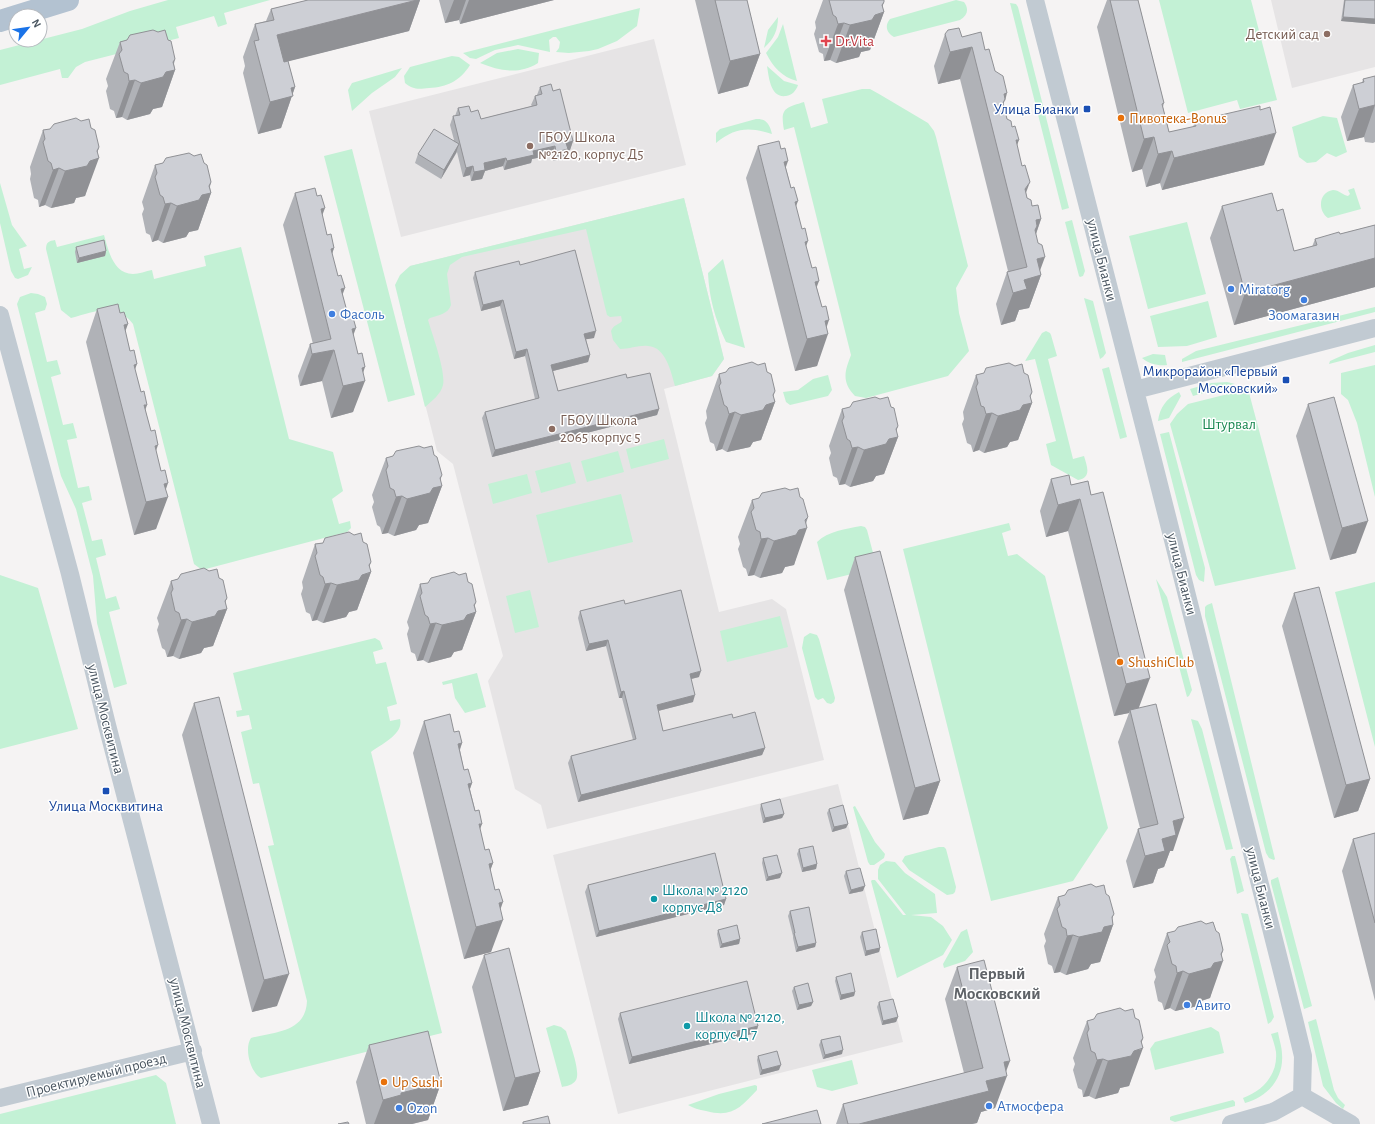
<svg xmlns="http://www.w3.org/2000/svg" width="1375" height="1124" font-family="'Alegreya Sans',sans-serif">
<rect width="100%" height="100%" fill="#f5f3f3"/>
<path fill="#e6e4e5" d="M1271,0H1375V67L1292,88Z
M654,39L686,165L401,237L369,111Z
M684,198L724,359L712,376L664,389L719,612L772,599L786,609L824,760L547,829L541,805L515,789L488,681L503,656L453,464L437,451L402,313L417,294L410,266Z
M838,784L903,1042L618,1114L553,855Z"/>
<path fill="#c3f1d5" d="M168,0H270L224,13L227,24L218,27L214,16L176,27L179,38L85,62L76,67L68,78H62L60,69L0,85V50L82,29L130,11Z
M956,0L964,2C969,9 968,15 960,20L894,37C887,33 884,26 890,19Z
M1159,0H1251L1277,100L1240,109L1237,100L1188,113Z
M1010,3L1016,4L1018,7L1069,208L1062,210Z
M640,8L637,26L617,41L598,49L589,51L569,53L556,52L559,48L560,42L556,37H553L549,40L550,52L518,45L495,50L476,59L470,58L463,53Z
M778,17C778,30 774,39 764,48L768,30Z
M783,24L797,81C782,77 773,67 766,53L778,37Z
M518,49L539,53L538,63C519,75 500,71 480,63L497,53Z
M452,56L459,57L470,65C460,81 447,87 429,88C419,89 413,90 405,83L404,76L410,67Z
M767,66L784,81L798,85C796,91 792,95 786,96C770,98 769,77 767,66Z
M402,68L395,77L372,93L352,111L348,90L352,83Z
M862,89H870L879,94L928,123L934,131L936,137L968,266L956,288L959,313L969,351L948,376L866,398L855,396C841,381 845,371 851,355L794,127L784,130C780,108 785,108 804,102L811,128L828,123L822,99Z
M1323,116L1337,118L1347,152L1336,157L1327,153L1316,162L1307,163L1299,157L1292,127Z
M756,119C766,118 770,125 772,134C749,127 736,127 716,143V133L720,129Z
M352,149L415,395L388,402L324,156Z
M0,183L12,225L27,246L19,249L24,269L32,267L28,275L18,279L15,278L11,271L0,223Z
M1354,188L1361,209L1328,218C1317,210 1319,192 1333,190C1339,190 1343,195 1348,196L1350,194L1348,190Z
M684,198L724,359L712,376L675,386C671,372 666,347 648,346C639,345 630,349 620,349L613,340L611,331C614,324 619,325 622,321L621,316L610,317L607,315L586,229L462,257L450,265L447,274L451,305C448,314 439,315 430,318L428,320C432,334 446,371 443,385C441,394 432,401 425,407L395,285L400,275L410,266Z
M1072,220L1085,271L1083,276L1080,277L1079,276L1065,222Z
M1187,222L1206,294L1148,309L1129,236Z
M104,235C108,249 113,274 133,274C139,274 146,271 152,270L154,279L206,266L204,256L241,247L289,439L333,452L343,491L332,499L339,524L350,521L351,528L347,532L202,570L194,564L133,324C115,301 95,312 71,318L61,310L46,249C46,242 49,241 55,240L57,247Z
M723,259L745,348L726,342C715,319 709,298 708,273Z
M31,293L38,294L45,297L47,304L45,310L35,313L47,362L57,360L61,374L51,377L63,425L73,423L77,438L67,440L78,488L89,486L92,500L82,503L92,541L102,539L106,555L96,558L106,599L116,596L120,609L109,612L127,684L114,688L97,623L93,576L76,509L61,476L17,304L20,297Z
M1084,298L1093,301L1106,353L1103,357L1100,359Z
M1208,301L1217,337L1187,346L1158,347L1150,316Z
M1375,307V312L1182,362V359L1196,351Z
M1046,331L1050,333L1051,335L1057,356L1048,359L1073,459L1084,456C1087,466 1092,478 1078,480L1051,465L1046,444L1056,441L1035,359L1025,361L1042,333Z
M1375,345V352L1329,364L1330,361L1348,353Z
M1153,354L1165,355L1167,365C1158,366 1149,364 1142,358Z
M1375,365V497L1357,423L1348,400L1341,394V373Z
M1109,367L1127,437L1120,439L1102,369Z
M828,375L832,390L828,396L790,405L786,402L783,392L798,390L813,379Z
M1227,382L1235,384L1193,396L1190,389L1211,383Z
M1248,389L1296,569L1215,586L1170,424L1177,414L1188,404Z
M1179,392L1181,396L1169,418L1158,421C1160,407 1166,399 1179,392Z
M1169,432L1205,568L1204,582L1199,580L1196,575L1160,434Z
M664,439L669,459L631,469L626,449Z
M618,451L624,472L587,482L581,461Z
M570,462L576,483L541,493L535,471Z
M527,474L532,493L493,504L488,484Z
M621,494L633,542L548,563L536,515Z
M1009,523L1011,530L1002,533L1008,556L1017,554L1045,576L1108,828L1073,881L991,901L903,549Z
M861,526L865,527L867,530L877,568L827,580L817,542C828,531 846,529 861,526Z
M0,575L38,588L78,729L0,749Z
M1156,579L1167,597L1192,690L1189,696L1187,697Z
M1375,582V747L1335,592Z
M530,590L539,627L515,633L506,596Z
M1212,603L1275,859L1274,860L1269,858L1266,853L1205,616V607L1207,605Z
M780,616L788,647L727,662L720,631Z
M810,633L817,635L819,639L835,698L834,702L831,704L827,703L823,698L818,700L815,697L802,648L804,637Z
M375,638L380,641L383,649L373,652L376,664L386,662L397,704L387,707L390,721L400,719C404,734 382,744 371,752L442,1033L261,1078C250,1072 244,1048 251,1038C275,1032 306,1032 307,1001L268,846L274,845L259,783L253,784L241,732L252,729L249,715L237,717L236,711L242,710L233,673Z
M477,673L486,707L465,713L455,698L452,683L443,685L442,682Z
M1191,719L1198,721L1202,729L1233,849L1226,850Z
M855,806L875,842L885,854L884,858L874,865H870L868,862L853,807Z
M939,847H944L946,849L956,887L955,892L953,894L947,895L909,870L902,861L905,856Z
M1232,856H1235L1244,891L1237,894L1230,859Z
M886,861L895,862L905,873L935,894L937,913L911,915L931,917L943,926L952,940L943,955L897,978L871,881L872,880H875L903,915H906L878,879V870L880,865Z
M1278,877L1312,1006L1304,1009L1271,883V880Z
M1241,913L1248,914L1274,1017L1271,1022L1268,1024Z
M967,929L973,952L965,961L944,968L943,964L961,932Z
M1316,1019L1334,1090L1338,1098L1345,1105L1343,1109L1336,1103L1323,1086L1308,1022Z
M554,1025L561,1027L566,1031C569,1041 581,1071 576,1080C573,1085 567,1086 562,1087L546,1028Z
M1211,1027L1219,1032L1224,1053L1155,1070L1150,1049L1155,1042Z
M1278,1032C1279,1039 1282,1047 1282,1054C1284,1078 1268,1097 1245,1103L1243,1098C1263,1091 1278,1074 1276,1052C1275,1046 1273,1040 1271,1034Z
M852,1060L858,1084L832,1091L817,1087L812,1070Z
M156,1075L166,1083L176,1124H0V1114Z
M755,1085L757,1086V1090C740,1108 732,1118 706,1111C699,1110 693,1108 688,1105L719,1094Z
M1233,1100L1235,1102V1106L1175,1122L1170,1120V1117L1172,1116Z"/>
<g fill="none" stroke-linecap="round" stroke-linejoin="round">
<path stroke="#c1cad2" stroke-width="18" d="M1035,0L1149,445L1294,1019L1303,1056L1302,1096
M0,315L70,574L107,725L211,1124
M1135,390L1375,328
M1302,1096L1351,1124
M0,1098L193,1051
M1231,1124L1273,1112L1302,1096"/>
<path stroke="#b3c2d1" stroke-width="22" d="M0,21L68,0"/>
</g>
<path fill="#b0b2b7" d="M308,0H420L409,31L288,61L295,87L281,128L258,134L243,73L245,66L243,57L255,24L266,21L271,9Z
M439,0H554L460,24L459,20L445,23Z
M695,0H747L760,54L748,86L718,94Z
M823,0H884V2L882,6L884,12L870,50L861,52L859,57L836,63L830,60L824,61L823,54L819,52L814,34L816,28L815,22Z
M1107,0H1138L1164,103L1163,107L1169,132L1193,127L1195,121L1264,165L1162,190L1160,183L1146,187L1142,169L1132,172L1097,27Z
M1344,0H1375V24L1341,21Z
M945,34L962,37L985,50L995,71L1005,99L1003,105L1007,119L1017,145L1027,198L1041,219L1036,234L1040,272L1041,275L1029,308L1019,310L1015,321L1001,325L996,304L1007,272L1008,271L960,79L938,84L934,66Z
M127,40H168L175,59L174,64L175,70L162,107L153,109L150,114L127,120L122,117L116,118L114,111L110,109L106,91L108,86L106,79L120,42Z
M1375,76V142L1373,143L1365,142L1364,137L1347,141L1341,117L1353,85L1362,83L1363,79Z
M540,87L553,91L573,141L570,150L567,151L565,158L553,161L552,155L532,159L531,163L504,170L503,166L485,171L482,179L471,181L470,175L463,177L457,152L441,179L415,163L418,154L454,140L450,125L453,116H455L458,108L471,112L481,119L532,106L531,105L535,96L537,95Z
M91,128L99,147L85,196L76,198L74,203L51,208L45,205L39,207L38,200L34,198L30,179L31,174L30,167L43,130Z
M758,146L786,168L827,327L817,366L795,371L746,178Z
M204,163L211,182L210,187L211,193L198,230L189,232L186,237L163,243L158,240L152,242L150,235L146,233L142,214L144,209L142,202L155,165Z
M295,193L322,215L327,235L334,248L332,254L363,374L353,412L331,418L322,381L300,386L298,376L310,344H313L283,225Z
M1222,206L1277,211L1294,251L1312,247L1315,239L1340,234L1375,225V287L1234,325L1210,238Z
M76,247L106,251L105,256L77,263L75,252Z
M520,265L594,338L586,339L590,355L588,362L553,371L558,391L627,378L659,409L657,415L492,457L482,418L485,412L535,399L525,356L514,359L500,306L481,311L473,278L475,272Z
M97,309L125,331L166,490L156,529L134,535L86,342Z
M719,374L773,396L775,402L761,440L753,442L750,447L727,452L722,449L716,451L714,444L710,442L705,423L707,418L706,411Z
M976,375L1032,392L1030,397L1032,403L1018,440L1010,442L1007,447L984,453L979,450L973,452L971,445L967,443L962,424L964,419L963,412Z
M1308,404L1356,553L1330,560L1296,436Z
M891,407L898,426L896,431L898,437L884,474L876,476L873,481L850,487L845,484L839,485L837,478L833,476L829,458L831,453L829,446L842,409Z
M386,458L440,480L442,486L428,523L419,525L416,530L394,536L388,533L382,534L380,527L377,525L372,507L374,502L372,495Z
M1051,479L1071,485L1088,481L1139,708L1173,851H1170L1164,867L1158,869L1153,883L1133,888L1126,861L1138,829L1140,828L1118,742L1129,713L1114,716L1068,531L1046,537L1040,511Z
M800,497L808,517L794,565L785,567L782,573L760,578L754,575L748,576L746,569L743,567L738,549L740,544L738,537L752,500L759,498Z
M363,542L371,562L369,566L371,572L357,610L349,612L346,617L323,623L317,620L312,621L310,614L306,612L301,594L303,588L302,582L315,544L323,543Z
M855,557L940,781L928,814L903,820L844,590Z
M219,578L227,598L225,602L227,609L213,646L204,648L201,653L179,659L173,656L167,657L165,650L162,648L157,630L159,624L157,618L171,581L178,579Z
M420,584L475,606L476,612L462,650L454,652L451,657L428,663L423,660L417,661L415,654L411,652L407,634L409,628L407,622Z
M1294,593L1370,779L1358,811L1334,818L1282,626Z
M625,604L699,677L691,679L693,702L658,711L663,731L733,718L765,748L762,755L578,802L568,763L571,756L633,740L622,698H619L606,646L586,651L578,618L580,611Z
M194,703L277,1006L252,1012L182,735Z
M424,721L454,732L462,743L460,750L464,770L472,783L470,789L485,850L493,863L490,870L500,909L491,952L464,959L413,753Z
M761,804L784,814L782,818L763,823L760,809Z
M829,809L848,824L846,828L832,832L827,813Z
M1375,833V1001L1342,871L1353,839Z
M799,849L817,864L816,869L802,872L797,854Z
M763,858L780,878L766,881L762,863Z
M846,871L863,891L849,894L844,876Z
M588,885L726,899L724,905L596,937L585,892Z
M1065,895L1112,918L1113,925L1100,962L1091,964L1088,969L1066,975L1060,972L1054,973L1052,966L1048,964L1044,946L1046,941L1044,934L1058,897Z
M790,911L816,943L815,947L796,952L793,938V936L788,916Z
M718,930L740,939L739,944L720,948L717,934Z
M1216,931L1223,950L1210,998L1201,1001L1198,1006L1175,1011L1170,1008L1164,1010L1162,1003L1158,1001L1154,982L1156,977L1154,970L1167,933Z
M862,932L880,948L879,952L865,956L860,937Z
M484,955L540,1072L528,1105L503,1111L472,987Z
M957,967L1006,1072L995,1108L981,1112L977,1123L972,1124H836L843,1104L964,1073L945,999Z
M836,977L855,992L854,996L840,1000L835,981Z
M794,987L813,1002L811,1006L797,1010L792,991Z
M879,1002L898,1017L896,1022L882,1025L877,1007Z
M620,1013L758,1026L756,1033L629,1064L618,1019Z
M1135,1018L1143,1038L1129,1086L1120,1088L1118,1093L1095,1099L1089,1096L1083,1097L1082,1090L1078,1088L1073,1070L1075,1064L1073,1058L1087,1021Z
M821,1040L842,1054L823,1059L819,1045Z
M369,1045L441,1083L428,1120L412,1124H366L356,1082Z
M758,1056L779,1070L760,1075L757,1060Z"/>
<path fill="#909195" d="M417,0H420L409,31L266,67L277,35Z
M454,0H466L459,20L445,23Z
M469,0H554L460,24Z
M884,2L880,14L884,12L870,50L861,52L859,57L836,63L850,25L875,15Z
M1343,17L1375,19V24L1341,21Z
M844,23L830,60L824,61L838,24Z
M972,47L960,79L938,84L950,52Z
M760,54L748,86L718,94L730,61Z
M175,59L171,71L175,70L162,107L153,109L150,114L127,120L141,83L166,72Z
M135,80L122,117L116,118L129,81Z
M295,87L281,128L258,134L270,102L291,88Z
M1007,93L1005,101V99L994,132L1004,94Z
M1375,105L1364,137L1347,141L1359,109Z
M1276,133L1264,165L1162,190L1174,158Z
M1154,137L1142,169L1132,172L1144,139Z
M1016,140H1019L1007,172Z
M573,141L570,150L567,151L565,158L553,161L556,152L566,143Z
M459,144L456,153L441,179L444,170Z
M555,146L552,155L532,159L531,163L504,170L507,161L533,151Z
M99,147L95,159L99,158L85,196L76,198L74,203L51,208L65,171L90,161Z
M1172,151L1160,183L1146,187L1158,154Z
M506,158L503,166L485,171L482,179L471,181L474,172L484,163Z
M788,161L777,193L784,162Z
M473,166L470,175L463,177L466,168Z
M59,168L45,205L39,207L53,170Z
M211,182L207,194L211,193L198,230L189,232L186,237L163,243L177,206L202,195Z
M1030,182L1018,214L1025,189Z
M798,201L786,233L795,202Z
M171,203L158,240L152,242L165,204Z
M325,208L313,240L321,209Z
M1041,219L1030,251L1036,220Z
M808,241L796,274L805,242Z
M334,248L323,280L331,249Z
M106,251L105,256L77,263L79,258Z
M1045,257L1038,276L1041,275L1029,308L1019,310L1015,321L1001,325L1013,293L1024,280L1037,259Z
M1375,258V287L1234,325L1245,293Z
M819,281L807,313L815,282Z
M345,288L333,320L341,289Z
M503,300L500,306L481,311L483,305Z
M829,320L824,335L828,334L817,366L795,371L807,339L825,321Z
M128,324L116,357L124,325Z
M356,328L344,360L352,329Z
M596,331L594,338L582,340L584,334Z
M527,349L525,356L514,359L516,352Z
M334,350L322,381L300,386L312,354Z
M590,355L588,362L549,372L551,365Z
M137,364L125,397L134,365Z
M365,367L360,382L365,381L353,412L331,418L343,386L362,368Z
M775,391L771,403L775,402L761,440L753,442L750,447L727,452L741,415L766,405Z
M1032,392L1028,404L1032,403L1018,440L1010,442L1007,447L984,453L998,416L1023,405Z
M144,405H147L136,437Z
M659,409L657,415L492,457L495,450Z
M735,412L722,449L716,451L729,414Z
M992,413L979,450L973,452L986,414Z
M898,426L894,438L898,437L884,474L876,476L873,481L850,487L864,450L889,439Z
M158,445L147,477L155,446Z
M858,447L845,484L839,485L852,448Z
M442,475L438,487L442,486L428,523L419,525L416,530L394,536L407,499L433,488Z
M168,483L163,498L168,497L156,529L134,535L146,502L164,484Z
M402,496L388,533L382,534L396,497Z
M1080,499L1068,531L1046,537L1058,505Z
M808,517L803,529L807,528L794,565L785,567L782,573L760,578L774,541L799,530Z
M1368,521L1356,553L1330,560L1342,528Z
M768,538L754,575L748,576L761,539Z
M371,562L367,574L371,572L357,610L349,612L346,617L323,623L337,585L362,575Z
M331,583L317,620L312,621L325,584Z
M227,598L222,610L227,609L213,646L204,648L201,653L179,659L192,622L218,611Z
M476,602L472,614L476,612L462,650L454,652L451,657L428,663L442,625L467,615Z
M187,619L173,656L167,657L181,620Z
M436,623L423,660L417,661L430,624Z
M608,640L606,646L586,651L589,644Z
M701,671L699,677L687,680L690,674Z
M1150,678L1138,710H1130L1129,713L1114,716L1126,684Z
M624,691L622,698H619L621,692Z
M695,695L693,702L654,712L657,705Z
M462,743L450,776L458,744Z
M765,748L762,755L578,802L581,795Z
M1370,779L1358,811L1334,818L1346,785Z
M940,781L928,814L903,820L915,788Z
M472,783L460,816L468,784Z
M784,814L782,818L763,823L765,818Z
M1184,818L1173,851H1170L1164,867L1158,869L1153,883L1133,888L1145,856L1162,839L1173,821Z
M479,824H482L470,856Z
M848,824L846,828L832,832L834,827Z
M493,863L481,896L489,864Z
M817,864L816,869L802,872L803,868Z
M782,873L780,878L766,881L768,877Z
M865,886L863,891L849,894L851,890Z
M726,899L724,905L596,937L599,931Z
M503,902L496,922L503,920L491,952L464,959L476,927L499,903Z
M1114,914L1109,926L1113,925L1100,962L1091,964L1088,969L1066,975L1079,937L1104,927Z
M1073,935L1060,972L1054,973L1067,936Z
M740,939L739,944L720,948L722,944Z
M816,943L815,947L796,952L798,947Z
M880,948L879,952L865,956L866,951Z
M1223,950L1219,962L1223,961L1210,998L1201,1001L1198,1006L1175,1011L1189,974L1214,963Z
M1183,971L1170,1008L1164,1010L1177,973Z
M289,974L277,1006L252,1012L264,980Z
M855,992L854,996L840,1000L841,995Z
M813,1002L811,1006L797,1010L799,1005Z
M898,1017L896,1022L882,1025L883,1021Z
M758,1026L756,1033L629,1064L632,1057Z
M1143,1038L1139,1050L1143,1048L1129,1086L1120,1088L1118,1093L1095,1099L1108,1061L1134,1051Z
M843,1050L842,1054L823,1059L825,1055Z
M1103,1059L1089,1096L1083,1097L1097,1060Z
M1010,1061L1004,1077L1007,1076L995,1108L981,1112L977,1123L972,1124H859L986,1081L1004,1062Z
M781,1065L779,1070L760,1075L762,1070Z
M540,1072L528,1105L503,1111L515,1078Z
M441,1083L428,1120L412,1124H374L383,1100L401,1093Z"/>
<path fill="#cdcfd5" stroke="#909195" d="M308,0H417L277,35L284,62L288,61L295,87L291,88L293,96L270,102L254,41L259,40L255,24L274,20L271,9Z
M715,0H747L760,54L730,61Z
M829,0H884V2L882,5L884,12L875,15L872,20L850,25L844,23L838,24L836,17L833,15Z
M1110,0H1138L1164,103L1162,104L1169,132L1196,126L1195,121L1260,106V110L1270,107L1276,133L1174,158L1172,151L1158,154L1154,137L1144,139Z
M1345,0H1375V19L1343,17Z
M959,28L962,37L981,32L985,50L989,49L995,71L1003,76L1007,93L1004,94L1005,99L1003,103L1007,119L1011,121L1012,127L1015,126L1019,140H1016L1022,166L1025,165L1030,182L1025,189L1027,198L1031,200L1032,206L1038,205L1041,219L1036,220L1037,226L1035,230L1038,243L1042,245L1045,257L1037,259L1041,275L1024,280L1027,289L1013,293L1007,272L1027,267L972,47L950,52L945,34L948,30Z
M153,30L158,32L165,30L168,40L171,41L175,59L173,62L175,70L166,72L163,77L141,83L135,80L129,81L128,74L124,72L119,54L122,50L120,42L127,40L130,35Z
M1375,76V105L1359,109L1353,85L1364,82L1363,79Z
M551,84L553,91L560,89L573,141L566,143L568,149L556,152L555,146L533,151L534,155L507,161L506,158L484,163L485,170L474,172L473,166L466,168L453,116L460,115L458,108L469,106L471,112L478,110L481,119L537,105L535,96L542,94L540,87Z
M76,118L81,121L89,119L91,128L95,130L99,147L97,151L99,158L90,161L87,166L65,171L59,168L53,170L51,163L48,161L43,142L45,139L43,130L50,129L54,124Z
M434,129L459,144L444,170L418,154Z
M779,141L781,149L785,148L788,161L784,162L791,188L794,187L798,201L795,202L802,229L805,228L808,241L805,242L812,268L816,267L819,281L815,282L822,307L826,306L829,320L825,321L828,334L807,339L758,146Z
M189,153L194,156L201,154L204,163L207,165L211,182L209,186L211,193L202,195L199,200L177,206L171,203L165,204L163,197L160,195L155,177L157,173L155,165L163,163L166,158Z
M315,188L317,196L321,195L325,208L321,209L327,235L331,234L334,248L331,249L338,276L341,275L345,288L341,289L348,315L352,314L356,328L352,329L358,354L362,353L365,367L362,368L365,381L343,386L334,350L312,354L310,344L331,339L295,193Z
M1272,193L1277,211L1283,209L1294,251L1317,245L1315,239L1339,232L1340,234L1375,225V258L1245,293L1222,206Z
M104,240L106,251L79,258L76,247Z
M575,250L596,331L584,334L590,355L551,365L558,391L626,374L627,378L650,373L659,409L495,450L485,412L539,398L527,349L516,352L503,300L483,305L475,272L519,261L520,265Z
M118,304L120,313L124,312L128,324L124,325L130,351L134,350L137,364L134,365L141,392L144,391L147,405H144L151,431L155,430L158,445L155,446L161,471L165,470L168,483L164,484L168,497L146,502L97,309Z
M752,362L758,365L765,363L767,372L771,374L775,391L773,395L775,402L766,405L763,410L741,415L735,412L729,414L727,407L724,405L719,386L721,383L719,374L726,372L729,368Z
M1009,363L1015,366L1022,364L1024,373L1028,375L1032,392L1030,396L1032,403L1023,405L1020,410L998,416L992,413L986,414L984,407L981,406L976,387L978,383L976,375L984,373L986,368Z
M875,397L880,399L888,397L891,407L894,408L898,426L896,429L898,437L889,439L886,444L864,450L858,447L852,448L850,441L847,439L842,421L844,417L842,409L850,407L853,402Z
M1334,397L1368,521L1342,528L1308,404Z
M419,446L424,448L432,446L434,455L437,457L442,475L440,478L442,486L433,488L430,493L407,499L402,496L396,497L394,490L390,488L386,470L388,466L386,458L393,456L396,451Z
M1069,475L1071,485L1088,481L1091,495L1103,492L1150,678L1126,684L1080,499L1058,505L1051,479Z
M785,488L790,490L798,488L800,497L803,499L808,517L805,520L807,528L799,530L796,535L774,541L768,538L761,539L760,532L756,530L751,512L754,508L752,500L759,498L762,493Z
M349,532L354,535L361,533L363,542L367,544L371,562L369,565L371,572L362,575L359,580L337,585L331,583L325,584L323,577L320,575L315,556L317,553L315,544L323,543L325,538Z
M880,551L940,781L915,788L855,557Z
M204,568L209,571L217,569L219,578L223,580L227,598L225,601L227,609L218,611L215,616L192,622L187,619L181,620L179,613L175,611L171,593L173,589L171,581L178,579L181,574Z
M454,572L459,575L466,573L468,582L472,584L476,602L474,605L476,612L467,615L464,620L442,625L436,623L430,624L428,617L425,615L420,596L422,593L420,584L428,583L431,578Z
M1319,587L1370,779L1346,785L1294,593Z
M681,590L701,671L690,674L695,695L657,705L663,731L732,714L733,718L755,712L765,748L581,795L571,756L636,739L624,691L621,692L608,640L589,644L580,611L624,600L625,604Z
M219,697L289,974L264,980L194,703Z
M1156,704L1184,818L1173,821L1176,835L1162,839L1165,851L1145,856L1138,829L1158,824L1130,710Z
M450,714L454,732L459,731L462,743L458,744L464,770L468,769L472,783L468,784L475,811L479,810L482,824H479L485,850L489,849L493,863L489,864L495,890L499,889L503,902L499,903L503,920L476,927L424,721Z
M780,799L784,814L765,818L761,804Z
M843,805L848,824L834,827L829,809Z
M1375,833V923L1353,839Z
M813,846L817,864L803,868L799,849Z
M715,853L726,899L599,931L588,885Z
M777,855L782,873L768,877L763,858Z
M860,868L865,886L851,890L846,871Z
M1091,884L1096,887L1104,885L1106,894L1109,896L1114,914L1112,917L1113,925L1104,927L1102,932L1079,937L1073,935L1067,936L1066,929L1062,927L1057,909L1060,905L1058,897L1065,895L1068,890Z
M809,907L816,943L798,947L794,933H795L790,911Z
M1201,921L1206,924L1213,922L1216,931L1219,933L1223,950L1221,954L1223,961L1214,963L1211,968L1189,974L1183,971L1177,973L1176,966L1172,964L1167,945L1170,942L1167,933L1175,931L1178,927Z
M737,925L740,939L722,944L718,930Z
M876,929L880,948L866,951L862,932Z
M509,948L540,1072L515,1078L484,955Z
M984,960L1010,1061L1004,1062L1007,1076L986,1081L989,1091L859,1124H848L843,1104L983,1068L957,967Z
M851,973L855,992L841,995L836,977Z
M747,981L758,1026L632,1057L620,1013Z
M808,983L813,1002L799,1005L794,987Z
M893,999L898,1017L883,1021L879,1002Z
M1120,1008L1125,1011L1133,1009L1135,1018L1139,1020L1143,1038L1141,1041L1143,1048L1134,1051L1131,1056L1108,1061L1103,1059L1097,1060L1095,1053L1091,1051L1087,1033L1089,1029L1087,1021L1094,1019L1097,1014Z
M428,1031L441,1083L401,1093V1095L383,1100L369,1045Z
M840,1036L843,1050L825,1055L821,1040Z
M777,1051L781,1065L762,1070L758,1056Z
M817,1110L821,1124H762Z
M548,1116L550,1124H523V1122Z
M348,1122L349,1124H338Z"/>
<g fill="#8d6e63" stroke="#fff" stroke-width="1.5">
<circle cx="1327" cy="34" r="4"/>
<circle cx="530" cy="146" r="4"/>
<circle cx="552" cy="429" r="4"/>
</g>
<path fill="#e0444e" stroke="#fff" stroke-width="1.5" d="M824 35h4v4h4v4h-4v4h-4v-4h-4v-4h4z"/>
<g fill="#1a4fb4" stroke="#fff" stroke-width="1.5">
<rect x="1083" y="105" width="8" height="8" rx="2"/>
<rect x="1282" y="376" width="8" height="8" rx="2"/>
<rect x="102" y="787" width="8" height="8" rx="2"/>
</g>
<g fill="#e8710a" stroke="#fff" stroke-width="1.5">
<circle cx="1121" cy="118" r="4"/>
<circle cx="1120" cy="662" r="4"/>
<circle cx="384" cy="1082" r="4"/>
</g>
<g fill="#3f7fe0" stroke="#fff" stroke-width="1.5">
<circle cx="1231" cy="289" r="4"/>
<circle cx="1304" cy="300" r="4"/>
<circle cx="332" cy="314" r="4"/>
<circle cx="1187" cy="1005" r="4"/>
<circle cx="989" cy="1106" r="4"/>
<circle cx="399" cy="1108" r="4"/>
</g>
<g fill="#0f9aa8" stroke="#fff" stroke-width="1.5">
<circle cx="654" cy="899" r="4"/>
<circle cx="687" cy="1026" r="4"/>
</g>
<g text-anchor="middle" stroke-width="3" stroke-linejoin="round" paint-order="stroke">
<g font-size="15" fill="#785e54" stroke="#fff" text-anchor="start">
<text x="1319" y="39" text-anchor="end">Детский сад</text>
<text x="538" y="142">ГБОУ Школа<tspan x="538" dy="17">№2120, корпус Д5</tspan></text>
<text x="560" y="425">ГБОУ Школа<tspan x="560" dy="17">2065 корпус 5</tspan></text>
</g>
<g font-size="15" fill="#be3a42" stroke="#fff" text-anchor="start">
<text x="835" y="46">Dr.Vita</text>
</g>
<g font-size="15" fill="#164399" stroke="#fff" text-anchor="end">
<text x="1079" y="114">Улица Бианки</text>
<text x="1278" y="376">Микрорайон «Первый<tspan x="1278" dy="17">Московский»</tspan></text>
<text x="106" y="811" text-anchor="middle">Улица Москвитина</text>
</g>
<g font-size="15" fill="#c56008" stroke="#fff" text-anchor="start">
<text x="1129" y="123">Пивотека-Bonus</text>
<text x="1128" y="667">ShushiClub</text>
<text x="392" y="1087">Up Sushi</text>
</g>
<g font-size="15" fill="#4a5661" stroke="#fff">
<text transform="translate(1102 260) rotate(76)" y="5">улица Бианки</text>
<text transform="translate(1182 574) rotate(76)" y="5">улица Бианки</text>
<text transform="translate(106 719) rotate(76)" y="5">улица Москвитина</text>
<text transform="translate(1261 888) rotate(76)" y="5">улица Бианки</text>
<text transform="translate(188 1033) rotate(76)" y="5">улица Москвитина</text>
<text transform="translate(96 1075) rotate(-14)" y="5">Проектируемый проезд</text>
</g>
<g font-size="15" fill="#366cbe" stroke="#fff" text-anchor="start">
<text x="1239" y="294">Miratorg</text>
<text x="340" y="319">Фасоль</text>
<text x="1304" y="320" text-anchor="middle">Зоомагазин</text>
<text x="1195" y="1010">Авито</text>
<text x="997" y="1111">Атмосфера</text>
<text x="407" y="1113">Ozon</text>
</g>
<g font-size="15" fill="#17864f" stroke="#fff">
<text x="1229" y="429">Штурвал</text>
</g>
<g font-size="15" fill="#0d838f" stroke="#fff" text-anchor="start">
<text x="662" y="895">Школа № 2120<tspan x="662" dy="17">корпус Д8</tspan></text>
<text x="695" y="1022">Школа № 2120,<tspan x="695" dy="17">корпус Д 7</tspan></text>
</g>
<g font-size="17" font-weight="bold" fill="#5f6368" stroke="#fff">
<text x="997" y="979">Первый<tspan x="997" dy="20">Московский</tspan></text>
</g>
</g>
<g transform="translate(28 28) rotate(61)"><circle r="19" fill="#ffffff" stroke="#b7bbc0"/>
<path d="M0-3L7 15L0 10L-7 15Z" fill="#1a73e8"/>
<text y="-6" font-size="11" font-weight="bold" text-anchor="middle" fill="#4a5661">N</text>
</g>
</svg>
